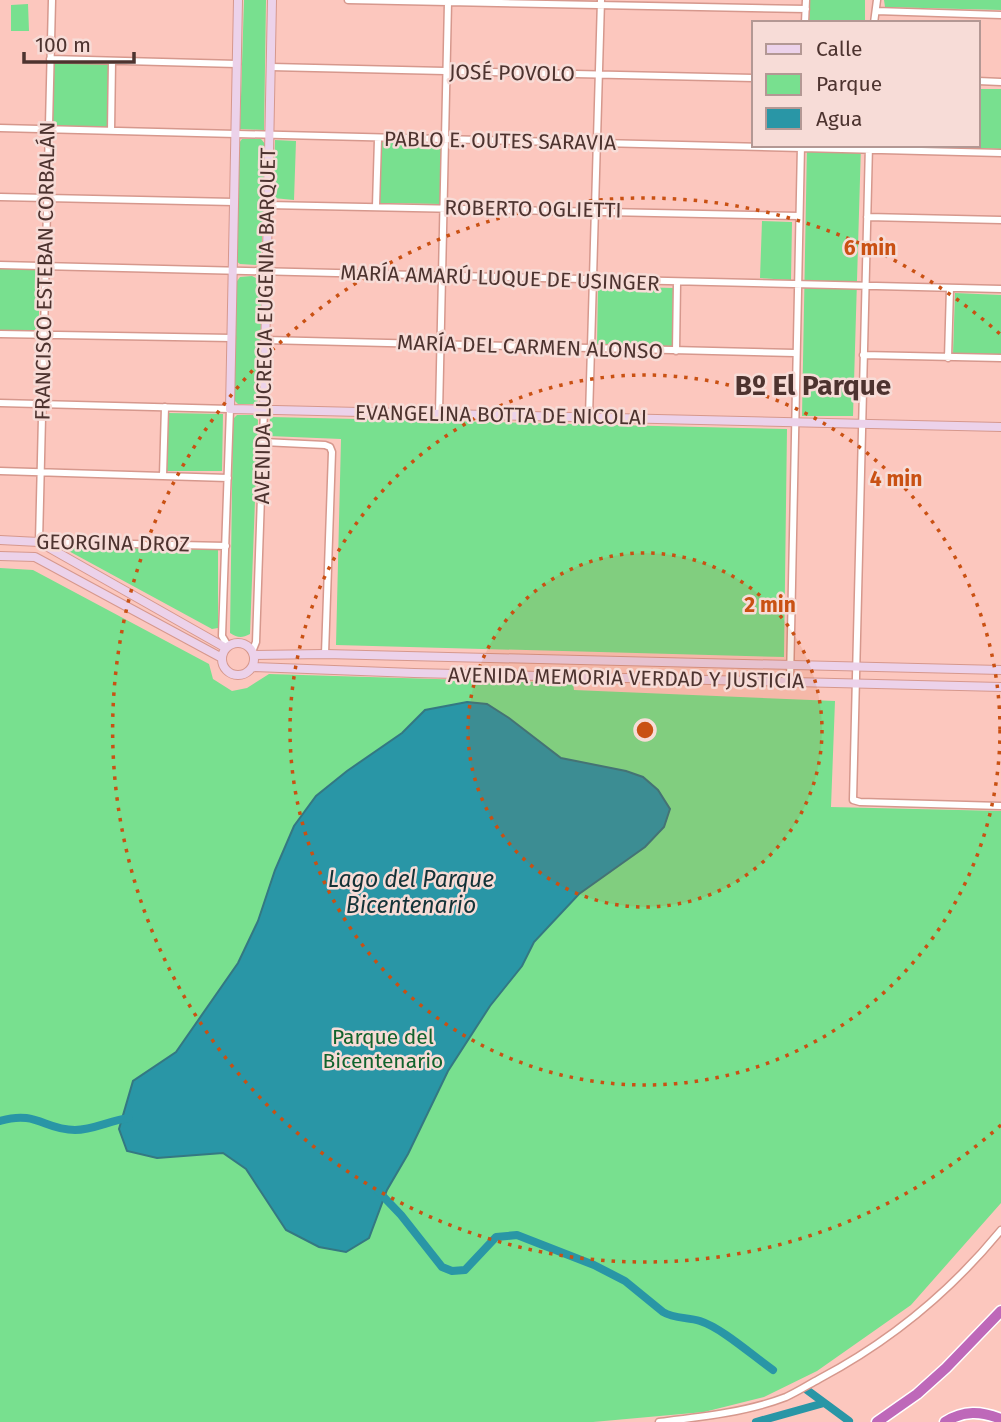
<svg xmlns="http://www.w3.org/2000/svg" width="1001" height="1422" font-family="'Fira Sans',sans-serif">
<rect width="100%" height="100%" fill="#fcc7be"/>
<path fill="#78e08f" d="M244,0H266L264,130L240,129Z
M810,0H865V23H809Z
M884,0H1001V10L885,7Z
M28,4L29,31H11V5Z
M50,59L112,61L111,131L49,130Z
M978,89H1001V149L959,147V145H978Z
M242,139H261L266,145L261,261L258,265L240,264L236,261L239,143Z
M275,140L296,141L294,200L273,198Z
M381,142L443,143L442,204L379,203Z
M807,145H861L853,416H802Z
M762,221L792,222L791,280L760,278Z
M0,268H39V330H0Z
M252,276L258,279L262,285L259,398L256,404H238L233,399L235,284L240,277Z
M598,286L673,288L672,346L597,345Z
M955,293L1001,295V356L953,354Z
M168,413L223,414L222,471H167Z
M237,415H253L258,420L250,634C242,638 238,638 230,633L233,419Z
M270,417L787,429L784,657L336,645L341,439L269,436Z
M65,545L218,550V628L212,629L65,549Z
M0,568L33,570L209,664L213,679L232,691L247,688L269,674L573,683L574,690L835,701L831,807L1001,811V1203L911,1305L817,1371L764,1397L704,1412L593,1422H0Z"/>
<path fill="#2996a6" stroke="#347882" stroke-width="2" d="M467,702L487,704L509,718L561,758L626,771L643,777L658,790L670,809L664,827L645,847L579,894L534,942L522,966L490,1006L448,1071L408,1154L387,1190L369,1238L346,1252L319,1247L286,1230L246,1169L223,1153L157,1158L127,1151L119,1129L133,1081L176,1052L238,963L258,921L275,870L294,826L316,796L347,771L402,733L425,710Z"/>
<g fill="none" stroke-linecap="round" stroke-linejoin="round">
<path stroke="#2996a6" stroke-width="8" d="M0,1121C37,1110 44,1130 75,1130C93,1130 111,1120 129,1118
M378,1191L401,1215L442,1267L452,1271L465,1270L496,1237L517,1235L594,1265L625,1281L663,1312C674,1319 688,1317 700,1321C722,1328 753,1356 773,1370
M807,1390L849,1421
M756,1422L824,1403"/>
<g stroke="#d6988d" stroke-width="9">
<path id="street" d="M52,0L39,542L226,546
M348,0L806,9
M876,11L1001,15
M805,23L806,0
M874,23L877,0
M50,59L237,64
M271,67L754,78
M978,81L1001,82
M0,128L1001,153
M111,131L112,61
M869,145L853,800L860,802L1001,806
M0,197L234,202
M268,205L799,216
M376,206L378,139
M867,217L1001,220
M0,265L1001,289
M0,334L232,338
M265,340L795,353
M676,351L677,283
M863,355L1001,358
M948,358L950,288
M0,403L230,409L222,636L228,646
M439,413L448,2
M589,417L601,0
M263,442L325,445L330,447L332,452L325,654
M0,471L228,478
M163,476L165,407
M252,652L256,642L264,409
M790,681L801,145
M659,1422C701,1417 747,1412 786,1397C797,1392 808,1385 819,1379C889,1342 951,1291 1001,1230"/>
</g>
<g stroke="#d6988d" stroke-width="10">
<path id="secondary" d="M238,0L230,409L1001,427
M264,409L272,0
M0,540L39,542L226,648
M0,556L35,557L222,658
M222 659a16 16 0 1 1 32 0a16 16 0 1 1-32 0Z
M254,655L325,654L1001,670
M252,667L414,673L1001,687"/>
</g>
<g stroke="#fff" stroke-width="13">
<path id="highway" d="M877,1422L917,1394L946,1368L1001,1311
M945,1422C964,1410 981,1411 1001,1419"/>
</g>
<use href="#street" stroke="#fff" stroke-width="6"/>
<use href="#secondary" stroke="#ecd2ea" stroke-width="8"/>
<use href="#highway" stroke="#be68b9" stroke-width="10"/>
</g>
<circle cx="645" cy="730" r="177" fill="#c95113" fill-opacity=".12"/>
<g fill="none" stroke="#c95113" stroke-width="3.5" stroke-dasharray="3.5 7">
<circle cx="645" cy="730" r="177"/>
<circle cx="645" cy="730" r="355"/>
<path d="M1001 1125A532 532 0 1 1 1001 335"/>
</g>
<g text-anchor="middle" stroke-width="5" stroke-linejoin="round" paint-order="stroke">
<g font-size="21" fill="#4d332f" stroke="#f7dcd7">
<text transform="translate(512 73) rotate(1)" y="7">JOSÉ POVOLO</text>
<text transform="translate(500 141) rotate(1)" y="7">PABLO E. OUTES SARAVIA</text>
<text transform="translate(533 209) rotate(1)" y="7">ROBERTO OGLIETTI</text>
<text transform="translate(45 271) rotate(-89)" y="7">FRANCISCO ESTEBAN CORBALÁN</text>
<text transform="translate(500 278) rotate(2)" y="7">MARÍA AMARÚ LUQUE DE USINGER</text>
<text transform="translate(265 326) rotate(-89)" y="7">AVENIDA LUCRECIA EUGENIA BARQUET</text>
<text transform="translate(530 347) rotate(2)" y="7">MARÍA DEL CARMEN ALONSO</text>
<text transform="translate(501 415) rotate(1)" y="7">EVANGELINA BOTTA DE NICOLAI</text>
<text transform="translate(113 543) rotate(1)" y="7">GEORGINA DROZ</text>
<text transform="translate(626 678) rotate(1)" y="7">AVENIDA MEMORIA VERDAD Y JUSTICIA</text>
</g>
<g font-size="21" fill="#11632d" stroke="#f7dcd7">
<text x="383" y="1044">Parque del<tspan x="383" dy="24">Bicentenario</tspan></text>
</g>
<g font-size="23" font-style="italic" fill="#123237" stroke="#f7dcd7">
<text x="411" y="887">Lago del Parque<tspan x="411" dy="26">Bicentenario</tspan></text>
</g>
<g font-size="28" font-weight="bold" fill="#4d332f" stroke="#f7dcd7">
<text x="813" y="395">Bº El Parque</text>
</g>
</g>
<circle cx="645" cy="730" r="10" fill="#c95113" stroke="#f7dcd7" stroke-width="3.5"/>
<g font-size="21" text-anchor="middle" font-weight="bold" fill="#c95113" stroke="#f7dcd7" stroke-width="5" stroke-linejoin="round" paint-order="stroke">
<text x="870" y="255">6 min</text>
<text x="896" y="486">4 min</text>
<text x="770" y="612">2 min</text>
</g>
<rect x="752" y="21" width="228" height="126" fill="#f7dcd7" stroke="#b39894" stroke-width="2"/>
<rect x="766" y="44" width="35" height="10" fill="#ecd2ea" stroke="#b39894" stroke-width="2"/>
<text x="816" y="56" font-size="21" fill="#4d332f">Calle</text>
<rect x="766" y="74" width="35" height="21" fill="#78e08f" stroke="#b39894" stroke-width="2"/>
<text x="816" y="91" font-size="21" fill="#4d332f">Parque</text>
<rect x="766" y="108" width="35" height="21" fill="#2996a6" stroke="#b39894" stroke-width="2"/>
<text x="816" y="126" font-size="21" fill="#4d332f">Agua</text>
<path d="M24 52v10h110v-10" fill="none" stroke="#4d332f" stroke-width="3.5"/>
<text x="35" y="52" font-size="21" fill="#4d332f" stroke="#f7dcd7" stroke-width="5" paint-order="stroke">100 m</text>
</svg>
